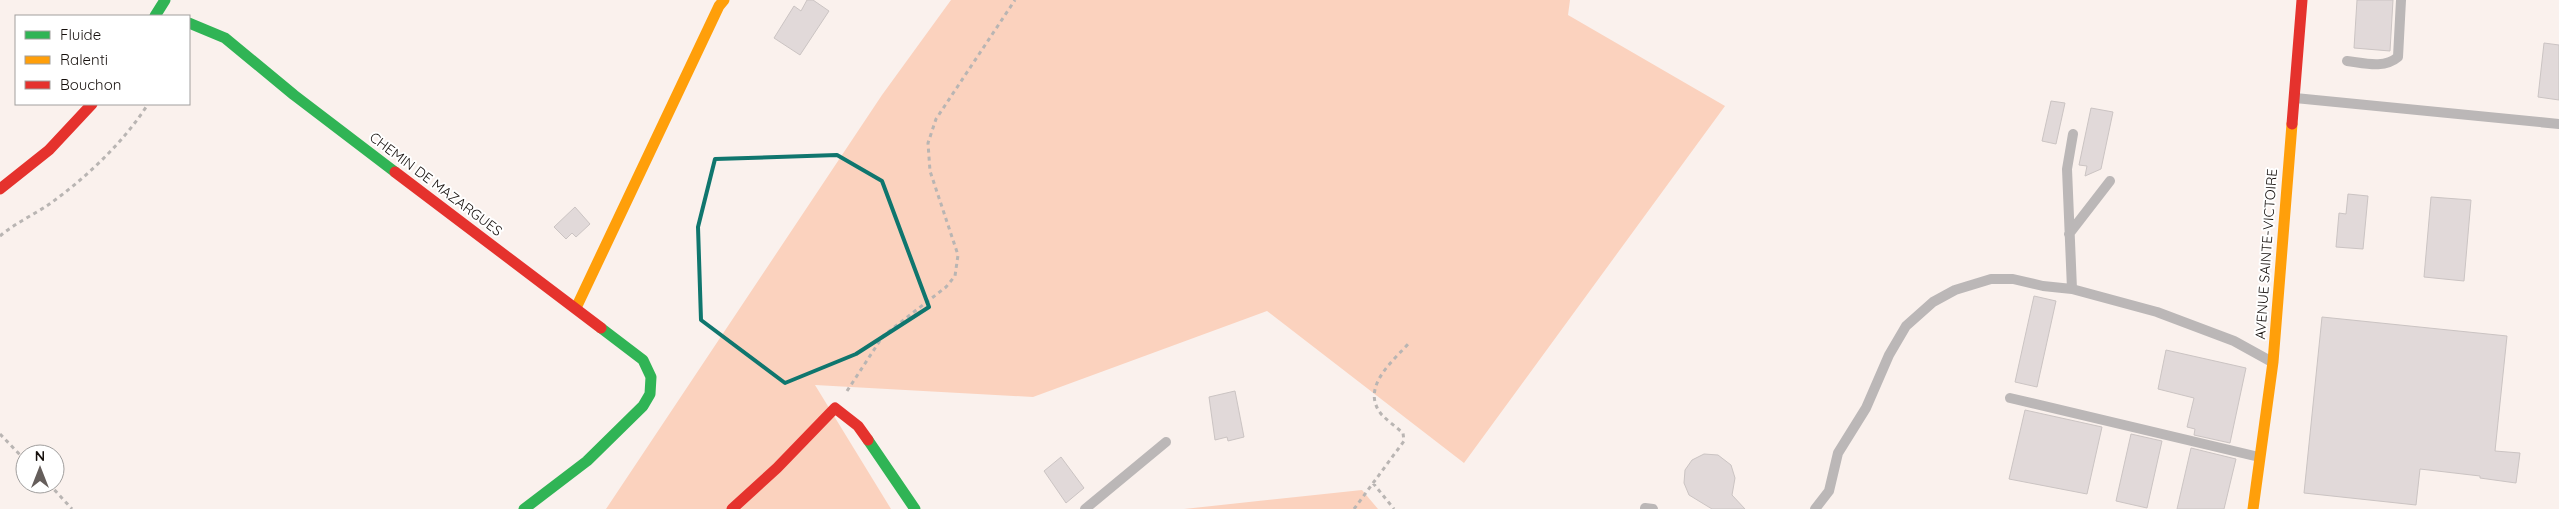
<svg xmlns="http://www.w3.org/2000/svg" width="2559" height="509" font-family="Quicksand,sans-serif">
<rect width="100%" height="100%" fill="#faf1ed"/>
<path fill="#fbd2be" d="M951,0H1570L1568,15L1725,106L1464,463L1267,311L1033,397L815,385L891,509H606L882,95Z
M1362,490L1378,509H1184Z"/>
<path fill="#e1d9d9" stroke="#cbc4c3" d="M807,0H813L829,11L800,55L774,38L794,6L801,11Z
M2357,0H2393L2390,51L2354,48Z
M2544,43L2559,45V100L2538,97Z
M2051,101L2065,103L2056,144L2042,141Z
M2091,108L2113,112L2101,169L2085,176L2087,166L2079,165Z
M2348,194L2368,196L2363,249L2336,247L2339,213L2346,214Z
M2431,197L2471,200L2464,281L2424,277Z
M575,207L590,224L576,237L572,233L566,239L554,227Z
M2034,296L2056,301L2037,387L2015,382Z
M2322,317L2507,336L2495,451L2520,453L2516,483L2480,478V476L2420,469L2416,505L2304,493Z
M2166,350L2246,368L2230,443L2194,435L2195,429L2187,427L2194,398L2158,389Z
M1235,391L1244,437L1228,441L1227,437L1215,440L1209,397Z
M2025,410L2102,427L2087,494L2009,479Z
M2131,434L2162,441L2147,508L2116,501Z
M2191,448L2236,459L2224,509H2177Z
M1704,454L1718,455L1731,465L1735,478L1732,495L1745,509H1712L1689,495L1684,483L1685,470L1692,460Z
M1061,457L1084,488L1066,503L1044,471Z"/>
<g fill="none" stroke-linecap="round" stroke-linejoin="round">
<path stroke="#b9b5b3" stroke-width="3" stroke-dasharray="4 4" stroke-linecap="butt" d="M0,236C14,224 33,215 48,205C85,179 124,142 148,104
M847,391L883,336L946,287L955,276L958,255L930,171L928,143L936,119L1015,0
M0,434L25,460
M1373,483L1394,509
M49,484L72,509
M1354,509L1404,441L1403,433C1396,427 1388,421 1382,415C1359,388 1393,361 1410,342"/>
<path stroke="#bbb7b7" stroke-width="10" d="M2347,61C2364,63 2384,69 2398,57L2401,0
M2295,98L2559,124
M2069,234L2110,181
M2072,289L2067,169L2073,134
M2010,398L2259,457
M1645,508L1653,509
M1085,509L1166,442
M1815,509L1829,491L1838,453L1866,408L1889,355L1906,326L1933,302L1955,290L1991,279H2013L2043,286L2072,289L2157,312L2234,341L2272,362"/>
<path stroke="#30b455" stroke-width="11" d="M155,16L165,0
M189,23L225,38L294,95L395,172
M868,440L915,509
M524,509L587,461L643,406L650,394L651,377L643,360L601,328"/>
<path stroke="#ff9f0a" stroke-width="11" d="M576,308L719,6L724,0
M2253,509L2273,362L2292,124"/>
<path stroke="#e5322d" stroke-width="11" d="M2292,124L2302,0
M395,172L601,328
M0,189L49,150L92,104
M732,509L777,468L835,408L858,426L868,440"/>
</g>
<path fill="none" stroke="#0f766e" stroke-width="4" stroke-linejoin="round" d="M837,155L882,181L929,307L856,354L785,383L701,320L698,227L715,159Z"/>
<g text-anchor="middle" stroke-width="4" stroke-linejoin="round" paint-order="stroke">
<g font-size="14" fill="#150f0c" stroke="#fff">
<text transform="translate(436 184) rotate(37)" y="5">CHEMIN DE MAZARGUES</text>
<text transform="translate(2266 254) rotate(-86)" y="5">AVENUE SAINTE-VICTOIRE</text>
</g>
</g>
<rect x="15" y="15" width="175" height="90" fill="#ffffff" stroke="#a19f9e"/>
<rect x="25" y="31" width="25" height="8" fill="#30b455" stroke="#a19f9e"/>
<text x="60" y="40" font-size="15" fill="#150f0c">Fluide</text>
<rect x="25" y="56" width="25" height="8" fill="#ff9f0a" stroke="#a19f9e"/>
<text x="60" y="65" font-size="15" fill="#150f0c">Ralenti</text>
<rect x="25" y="81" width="25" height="8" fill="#e5322d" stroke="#a19f9e"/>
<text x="60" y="90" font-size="15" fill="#150f0c">Bouchon</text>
<g transform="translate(40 469)"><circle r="24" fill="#ffffff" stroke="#a19f9e"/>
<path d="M0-4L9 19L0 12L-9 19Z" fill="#655e5b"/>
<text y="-8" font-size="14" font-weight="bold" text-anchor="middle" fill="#150f0c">N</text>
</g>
</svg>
